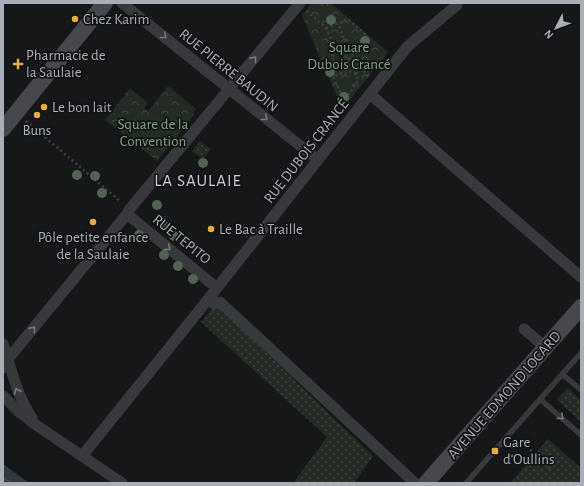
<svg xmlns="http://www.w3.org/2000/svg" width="584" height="486" font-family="'Alegreya Sans',sans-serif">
<defs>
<pattern id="grass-dots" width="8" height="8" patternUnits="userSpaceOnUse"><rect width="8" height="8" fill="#232b24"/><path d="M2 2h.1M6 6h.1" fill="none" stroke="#404742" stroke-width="1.8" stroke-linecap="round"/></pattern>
<pattern id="forest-crowns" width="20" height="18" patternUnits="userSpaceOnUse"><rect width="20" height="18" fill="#232b24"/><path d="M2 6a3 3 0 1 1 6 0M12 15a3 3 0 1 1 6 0" fill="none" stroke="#404742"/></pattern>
<pattern id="water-ripples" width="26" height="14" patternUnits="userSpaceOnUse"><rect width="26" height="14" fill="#303940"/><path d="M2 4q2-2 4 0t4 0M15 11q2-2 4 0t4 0" fill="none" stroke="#4b5359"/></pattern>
</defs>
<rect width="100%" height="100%" fill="#161718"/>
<path fill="url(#grass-dots)" d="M200,141L211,149L203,159L192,151Z
M218,306L373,456L354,483H293L327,437L201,322L212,309Z
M568,388L581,400V422L557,400Z
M548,439L581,468V483H512L511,482Z"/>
<path fill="url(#forest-crowns)" d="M312,3H331L388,52L345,106L340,102L323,66L302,15Z
M168,86L196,109L193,113L195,114L157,161L105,120L130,88L148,103L144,108L148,111Z"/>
<path fill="url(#water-ripples)" d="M3,464L29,483H3Z"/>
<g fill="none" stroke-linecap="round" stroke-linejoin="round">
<path stroke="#3e4044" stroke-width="2.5" stroke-dasharray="2 3" stroke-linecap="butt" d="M307,11L326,28L336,50L357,64L369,76
M326,28L348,19L367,36L356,50L344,40L338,23
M336,50L332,58L342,74
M349,59L356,50
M356,74L349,71L333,77L341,94H349L358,81L356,74L361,69
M26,121L121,202
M523,443L552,470"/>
<path stroke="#38393d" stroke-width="5.5" d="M562,374L581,390
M540,399L581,435
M466,483L581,353"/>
<path stroke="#38393d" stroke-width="11" d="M122,3L318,160
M370,94L581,277
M127,214L217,288
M214,304L220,302L415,483
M524,329L545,347
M3,344C12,370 16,394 32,418
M3,368L8,359L127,214L129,210L300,3
M3,396L19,412L36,425L122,483
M82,456L198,312L407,47L457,5L455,3"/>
<path stroke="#46484d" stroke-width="16" d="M3,129L105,3
M426,483L581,307"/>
</g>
<g fill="#516353">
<circle cx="331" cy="20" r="5"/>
<circle cx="365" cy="41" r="5"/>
<circle cx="345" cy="66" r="5"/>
<circle cx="330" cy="72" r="5"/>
<circle cx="344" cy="97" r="5"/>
<circle cx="203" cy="163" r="5"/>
<circle cx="77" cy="175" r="5"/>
<circle cx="95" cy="176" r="5"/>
<circle cx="102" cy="193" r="5"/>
<circle cx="157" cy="205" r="5"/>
<circle cx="164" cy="226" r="5"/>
<circle cx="139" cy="235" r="5"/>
<circle cx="174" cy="236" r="5"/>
<circle cx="164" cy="255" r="5"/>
<circle cx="178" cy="266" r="5"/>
<circle cx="193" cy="279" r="5"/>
</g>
<defs><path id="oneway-chevron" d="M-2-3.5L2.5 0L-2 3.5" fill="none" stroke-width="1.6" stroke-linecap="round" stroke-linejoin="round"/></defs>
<g stroke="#767980">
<use href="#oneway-chevron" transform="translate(164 36) rotate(39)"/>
<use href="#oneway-chevron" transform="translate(254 59) rotate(-51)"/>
<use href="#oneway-chevron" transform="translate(265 118) rotate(39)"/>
<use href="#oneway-chevron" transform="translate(168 248) rotate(39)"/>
<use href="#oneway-chevron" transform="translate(33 329) rotate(-51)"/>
<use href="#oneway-chevron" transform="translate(17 391) rotate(-112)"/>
<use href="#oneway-chevron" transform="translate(561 417) rotate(42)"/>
</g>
<g fill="#e5ac42" stroke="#111213" stroke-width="1.5">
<circle cx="75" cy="19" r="4"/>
<path d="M16 58h4v4h4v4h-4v4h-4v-4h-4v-4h4z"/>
<circle cx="44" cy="107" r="4"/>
<circle cx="37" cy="115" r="4"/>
<circle cx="93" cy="222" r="4"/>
<circle cx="211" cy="229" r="4"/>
<rect x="491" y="447" width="8" height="8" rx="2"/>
</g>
<g text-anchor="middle" stroke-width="3.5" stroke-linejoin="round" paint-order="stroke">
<g font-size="15" fill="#a9aeb7" stroke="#111213" text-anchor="start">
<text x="83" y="24">Chez Karim</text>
<text x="26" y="60">Pharmacie de<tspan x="26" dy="17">la Saulaie</tspan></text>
<text x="52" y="112">Le bon lait</text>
<text x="37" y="135" text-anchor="middle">Buns</text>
<text x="219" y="234">Le Bac à Traille</text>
<text x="93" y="242" text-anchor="middle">Pôle petite enfance<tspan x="93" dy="17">de la Saulaie</tspan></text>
<text x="503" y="447">Gare<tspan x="503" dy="17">d'Oullins</tspan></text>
</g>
<g font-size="15" fill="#82a183" stroke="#111213">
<text x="349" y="52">Square<tspan x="349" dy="17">Dubois Crancé</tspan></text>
<text x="153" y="129">Square de la<tspan x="153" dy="17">Convention</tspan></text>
</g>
<g font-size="15" fill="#a9aeb7" stroke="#111213">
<text transform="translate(229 70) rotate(39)" y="5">RUE PIERRE BAUDIN</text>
<text transform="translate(306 151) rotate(-52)" y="5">RUE DUBOIS CRANCÉ</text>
<text transform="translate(182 239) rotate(39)" y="5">RUE TEPITO</text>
<text transform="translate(504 395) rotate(-49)" y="5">AVENUE EDMOND LOCARD</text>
</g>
<g font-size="17" letter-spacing="1" fill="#cacdd4" stroke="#111213">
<text x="198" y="186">LA SAULAIE</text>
</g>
</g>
<rect width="584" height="486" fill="none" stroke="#a9aeb7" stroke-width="8"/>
<g transform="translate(556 28) rotate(228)" stroke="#111213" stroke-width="3" paint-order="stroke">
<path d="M0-3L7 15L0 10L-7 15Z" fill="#a9aeb7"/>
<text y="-6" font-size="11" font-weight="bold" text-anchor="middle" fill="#a9aeb7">N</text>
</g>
</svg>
